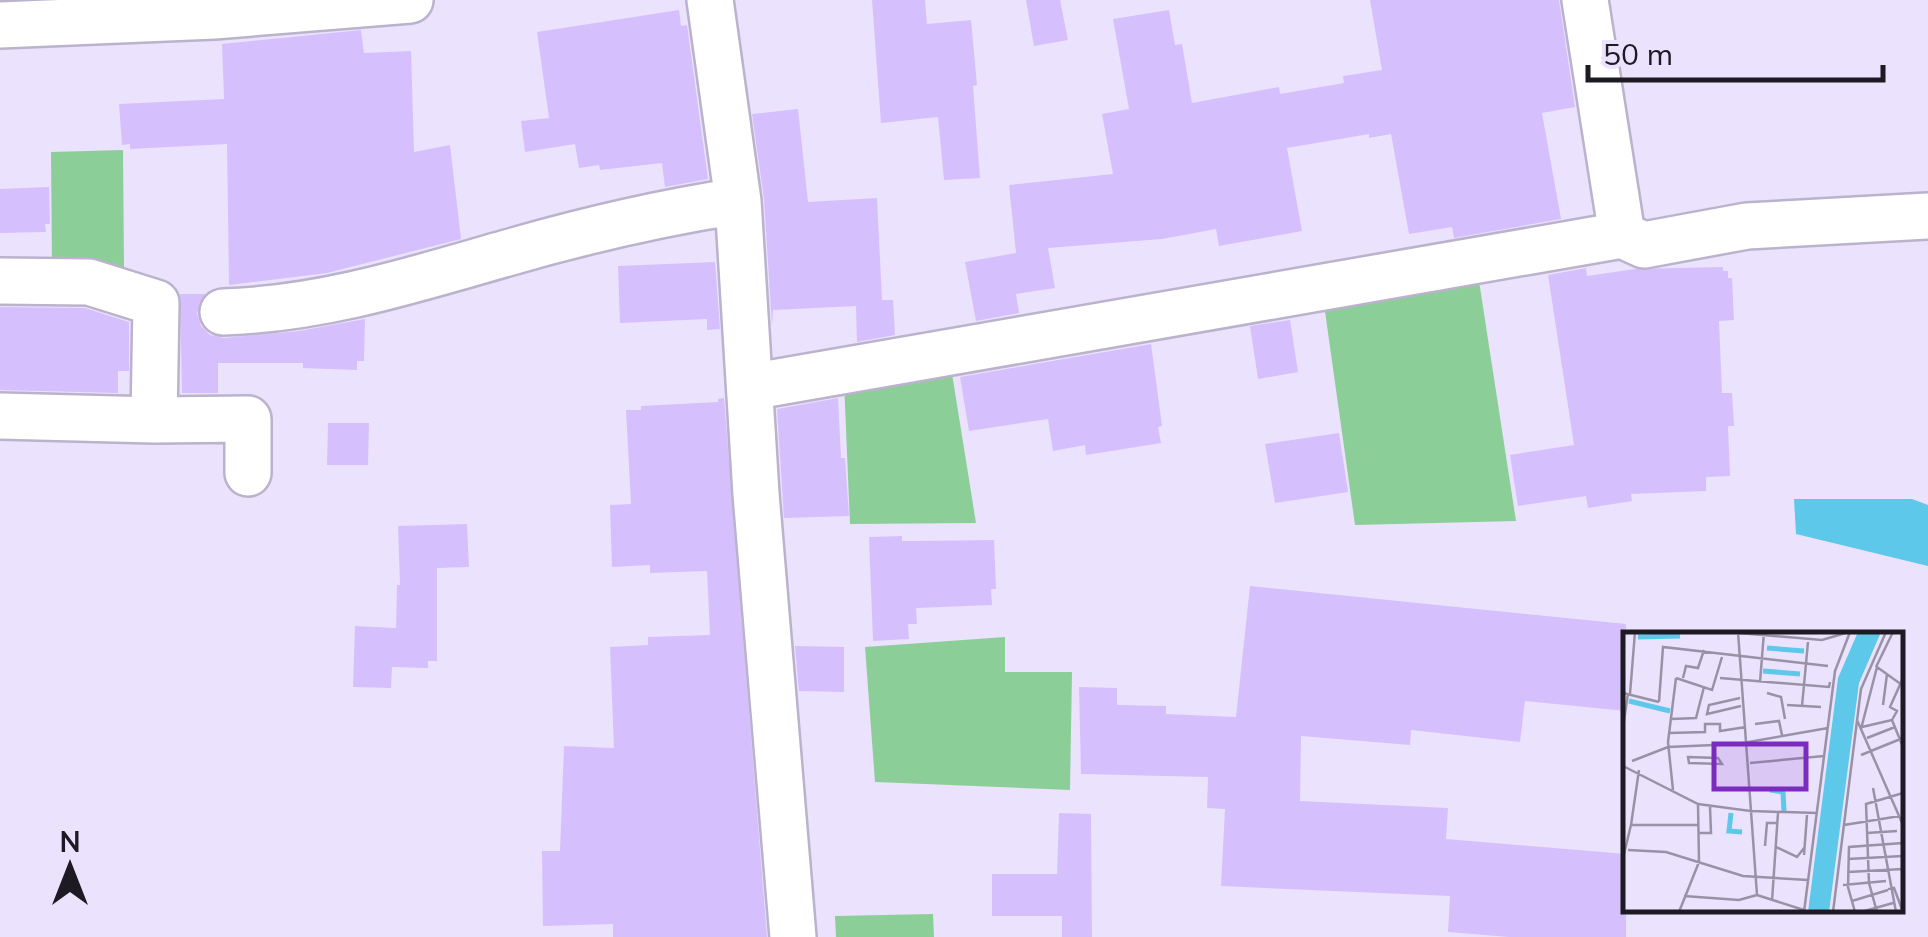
<svg xmlns="http://www.w3.org/2000/svg" width="1928" height="937" font-family="Mulish,sans-serif">
<rect width="100%" height="100%" fill="#ebe2fd"/>
<path fill="#8cce98" d="M123,150L124,267L52,268L51,152Z
M1477,268L1516,521L1355,525L1322,290Z
M950,361L976,523L850,524L844,382Z
M1005,637V672H1072L1070,790L875,782L865,647Z
M933,914L934,937H836L835,916Z"/>
<path fill="#5dc8ea" d="M1794,499H1912L1928,505V566L1796,534Z"/>
<path fill="#d5c0fd" d="M872,0H925L927,24L971,20L977,85L973,86L980,178L944,180L938,117L881,123Z
M1026,0H1060L1068,40L1034,46Z
M1370,0H1559L1575,107L1542,113L1561,219L1454,238L1452,227L1409,234L1391,134L1369,138V134L1287,148L1302,231L1219,246L1216,229L1162,239L1048,248L1055,288L1016,294L1019,313L976,321L965,262L1016,253L1009,185L1113,174L1102,114L1129,109L1113,19L1169,10L1175,45L1182,44L1192,103L1279,87L1280,94L1344,83L1343,76L1382,70Z
M679,10L681,26L687,25L708,179L665,187L662,163L600,170L599,165L579,168L575,144L525,152L521,121L549,118L537,32Z
M361,30L364,53L411,51L414,152L450,145L461,239L327,273L229,285L227,144L130,149V144L122,145L119,104L224,99L222,44Z
M798,109L808,202L877,198L882,300H893L895,335L857,342L856,306L773,310L772,326L764,199L752,114Z
M49,187L50,224H45L46,232L0,233V189Z
M715,262L720,329L707,330V319L620,323L618,266Z
M1723,267V271H1728V278H1732L1734,320L1719,321L1722,393H1732L1734,426H1728L1730,476L1706,477V491L1631,494L1632,501L1588,508L1586,496L1518,506L1510,455L1574,445L1548,275L1586,268L1587,276L1635,269Z
M180,294H205L197,313L201,326L210,335L224,338L299,331L365,319L364,361H357V370L303,368V363H218V393H182Z
M0,307L85,308L129,322V371H118V393L0,390Z
M1290,320L1298,372L1258,379L1250,326Z
M1151,344L1162,426L1158,427L1161,443L1086,455L1085,445L1053,451L1048,419L969,431L960,377Z
M724,398L767,937H613V924L543,926L542,851H560L564,746L614,748L610,647L648,645V637L710,635L707,571L650,573V565L612,567L610,505L631,504L626,410H641V406L718,402V399Z
M838,398L841,458H845L849,516L784,518L777,409Z
M328,423H369L368,465H327Z
M1339,433L1348,492L1275,503L1265,444Z
M467,524L469,567L437,568V661H428V668L392,667L391,688L353,687L355,626L396,628L397,585H400L398,526Z
M902,536V541H914L994,540L996,589H991L992,605L916,608L917,624H908L909,639L873,641L869,537Z
M1250,586L1626,624V711L1525,701L1520,742L1411,730L1410,745L1301,736L1300,801L1448,808L1446,839L1626,854V937H1509L1448,932L1450,896L1221,886L1225,809L1207,808L1208,777L1081,774L1079,687L1117,688V705L1166,706V714L1236,717Z
M795,646L844,647V692L799,691Z
M1059,813L1091,814L1092,937H1062V916H992V874H1057Z"/>
<g fill="none" stroke-linecap="round" stroke-linejoin="round">
<g stroke="#bbb2cc" stroke-width="50">
<path id="minor" d="M710,0L738,201L756,494L793,937
M1585,0L1622,235
M0,25L214,16L410,0
M0,281L89,282L156,303L154,420L0,416
M223,312C322,309 413,280 507,253C583,231 660,213 738,201
M750,387L1622,235L1644,245L1747,226L1928,216
M154,420L248,419V473"/>
</g>
<use href="#minor" stroke="#fff" stroke-width="45"/>
</g>
<g transform="translate(1623 632)">
<rect width="280" height="280" fill="#ebe2fd"/>
<path d="M235,0H258L236,51L206,280H185L215,46Z" fill="#5dc8ea"/>
<path fill="none" stroke="#5dc8ea" stroke-width="5" d="M15,5L57,4M144,16L181,19M140,39L177,42M6,69L47,79M147,158L160,160L161,179M108,181L106,199L119,200"/>
<path fill="none" stroke="#9992a6" stroke-width="2.5" d="M104,0L199,8L226,0M115,0L128,179L194,181M253,35L270,0M254,35L279,53M53,46L89,58L99,25M60,46L63,34L75,36L81,18M97,46L206,55L207,50M280,46L267,75L274,79L269,88L280,115M137,50L141,0M0,61L36,70M144,61L158,65L162,87M7,62L12,0M117,66L86,73L84,82L118,74M36,70L40,15L205,34M164,73L198,75M260,73L264,42M179,74L185,10M48,87L73,86L81,55M234,88L280,193M132,92L156,89L159,103M239,95L269,88M0,96L5,61M238,97L254,35M46,101L82,100V92H97V99L123,95M244,106L272,95M238,123L280,106M65,125L95,126L99,132L66,131ZM9,129L45,115L114,112L205,96M127,131L201,124M0,134L75,172L128,179L134,263L181,278M16,138L8,193H75M250,156L273,280M50,158L45,110L53,46M221,193L277,184M76,201H88L87,175M244,201L274,199M142,214L144,191H154M153,215L174,225L181,216M5,218L43,220L120,244L185,248M181,223L184,183M0,226L8,193M225,227L280,224M225,240L280,237M220,253L263,249M265,257L271,256L280,280M61,264L116,268L134,263M149,269L155,181M229,269L265,258M56,280L76,230L75,172M181,280L212,39L227,0M210,280L238,57L263,0M232,280L225,255L226,215L280,211M238,280L270,271M254,280L246,251L243,172L280,161"/>
<path fill="#7b2cbf" fill-opacity="0.15" stroke="#7b2cbf" stroke-width="5" d="M91,112H183V157H91Z"/>
<rect width="280" height="280" fill="none" stroke="#1d1a23" stroke-width="5"/>
</g>
<g transform="translate(70 867)" stroke="#ebe2fd" stroke-width="8" paint-order="stroke">
<path d="M0-8L18 38L0 25L-18 38Z" fill="#1d1a23"/>
<text y="-15" font-size="28" font-weight="bold" text-anchor="middle" fill="#1d1a23">N</text>
</g>
<path d="M1588 65v15h295v-15" fill="none" stroke="#1d1a23" stroke-width="5"/>
<text x="1603" y="65" font-size="30" fill="#1d1a23" stroke="#ebe2fd" stroke-width="8" paint-order="stroke">50 m</text>
</svg>
